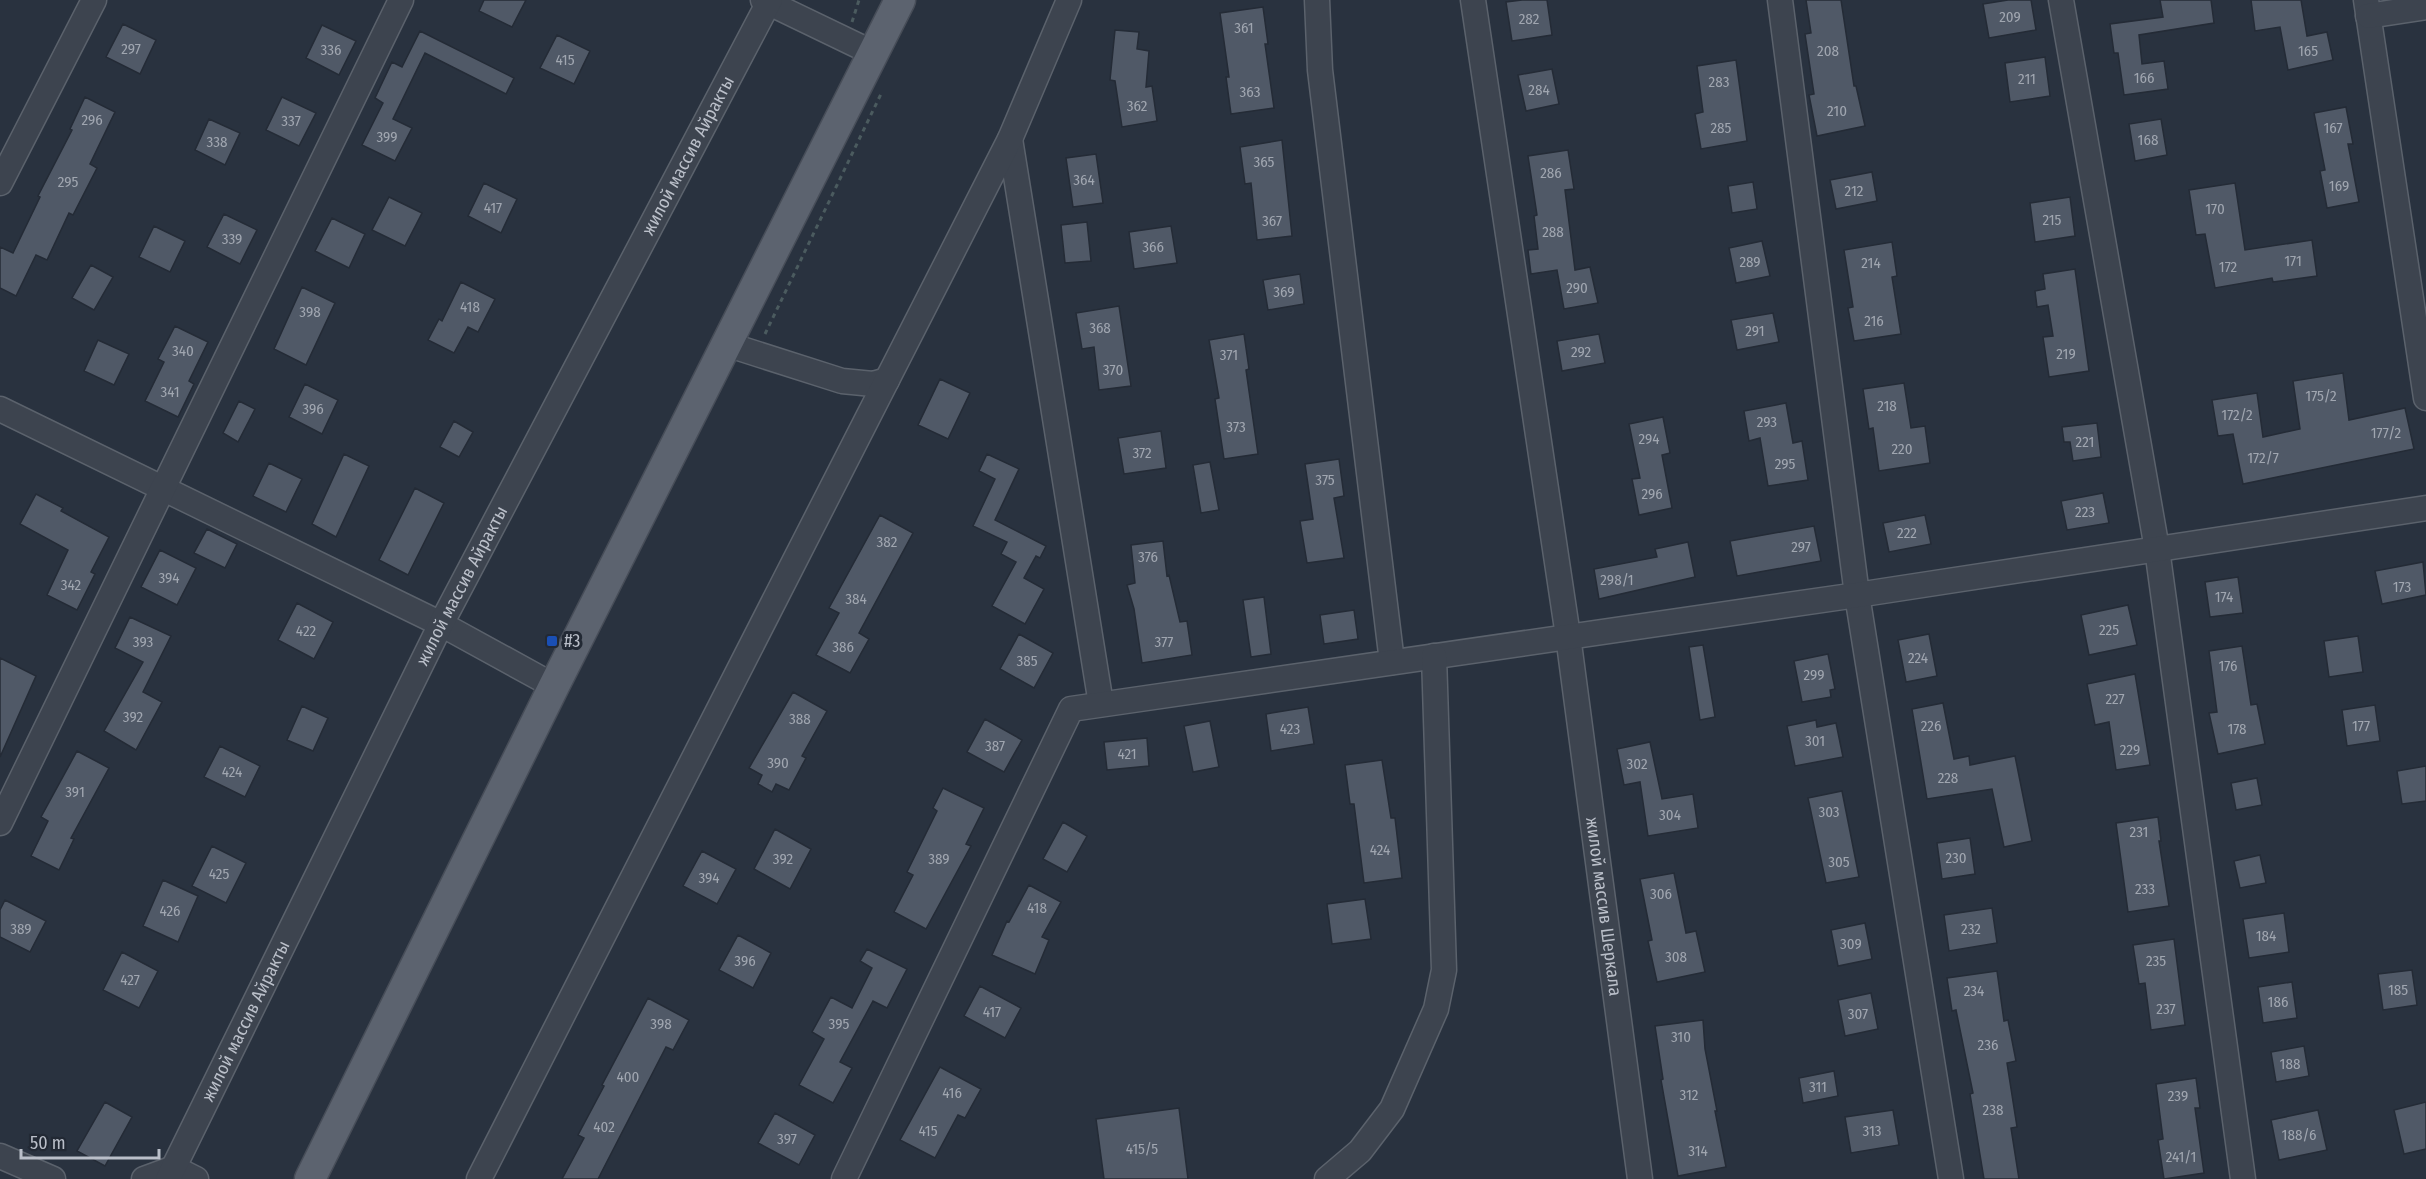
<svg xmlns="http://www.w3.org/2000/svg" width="2426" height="1179" font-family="'Fira Sans Condensed',sans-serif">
<rect width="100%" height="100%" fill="#29323f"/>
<path fill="#505967" stroke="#242b36" stroke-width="1.5" d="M484,0H526L512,27L479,11Z
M1522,0H1547L1552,35L1512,41L1506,2Z
M1806,0H1841L1854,86H1856L1865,126L1817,136L1809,95L1814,94L1805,34L1811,33Z
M2008,0H2031L2036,30L1989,38L1983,4Z
M2160,0H2211L2214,23L2139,35L2142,64L2164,61L2168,89L2124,95L2118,53H2114L2110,24L2163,17Z
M2251,0H2301L2307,36L2327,32L2333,60L2288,70L2280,27L2255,31Z
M1263,7L1268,44H1265L1274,108L1231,114L1226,77H1229L1220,13Z
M123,24L156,40L140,74L106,57Z
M322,25L356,41L339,75L306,58Z
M1115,30L1139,32L1137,49L1149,51L1146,87L1152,86L1157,121L1122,127L1115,81L1110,80Z
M420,31L514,78L506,94L425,53L393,119L412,128L395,161L362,145L383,103L375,98L392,62L402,67Z
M557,35L590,51L574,84L540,68Z
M2045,57L2050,96L2010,102L2005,63Z
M1736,60L1747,141L1701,149L1695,114L1703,112L1697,66Z
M1552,69L1559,104L1526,111L1518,75Z
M85,97L115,112L90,164L97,168L73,215L69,213L47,260L36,255L16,296L0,288V247L13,253L40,197L38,196L72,130L70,129Z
M282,97L316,113L299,146L266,130Z
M2346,107L2353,144H2348L2359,202L2327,208L2320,171L2325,170L2314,113Z
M209,119L240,133L225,165L195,150Z
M2161,119L2167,155L2135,161L2129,124Z
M1282,140L1292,236L1257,240L1251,183L1245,184L1240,147Z
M1568,150L1574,189L1565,190L1575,270L1590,267L1598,303L1564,309L1557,270L1531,274L1528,250L1538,249L1534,216L1537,215L1528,156Z
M1096,154L1103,203L1073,207L1066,158Z
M1872,172L1877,201L1836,209L1830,180Z
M1753,182L1757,209L1732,213L1728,186Z
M484,183L517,199L501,233L468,216Z
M2235,183L2245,250L2312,240L2317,276L2273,282L2272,278L2215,288L2205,234L2196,235L2189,190Z
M389,197L422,213L405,246L372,230Z
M2070,197L2075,236L2035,242L2030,203Z
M224,214L257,230L240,264L207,247Z
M332,218L365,234L349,268L315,251Z
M1087,222L1091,261L1065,263L1061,225Z
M154,226L185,241L170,272L139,257Z
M1171,226L1177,263L1134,269L1129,232Z
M1762,241L1770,276L1736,283L1729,248Z
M1892,242L1897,276L1892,277L1901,334L1854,341L1848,308L1853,307L1844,250Z
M91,265L113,277L94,310L72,298Z
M2075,269L2089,371L2049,377L2043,337L2053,336L2048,305L2037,307L2035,291L2045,289L2043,274Z
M1300,274L1304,304L1268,310L1263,280Z
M461,282L495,299L478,332L468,327L454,353L428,340L439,319L442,321Z
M302,287L335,303L306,365L274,349Z
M1119,306L1131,386L1099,390L1094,347L1082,349L1076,313Z
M1773,313L1779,342L1737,350L1731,320Z
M175,326L208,342L189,381L194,384L178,417L145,401L164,362L158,359Z
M1244,334L1249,369L1246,370L1258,454L1224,459L1215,399L1219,398L1209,340Z
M1599,334L1605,363L1562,371L1557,341Z
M98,340L129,354L114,385L84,371Z
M2343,373L2349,420L2405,408L2414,449L2243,484L2233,434L2218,436L2212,400L2257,393L2263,437L2300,429L2293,381Z
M940,379L970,393L948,439L918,425Z
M1904,383L1911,428L1925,426L1930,463L1879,471L1873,428L1869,429L1863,389Z
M305,384L338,400L322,434L289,417Z
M239,401L255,409L238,442L223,433Z
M1786,403L1793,443L1802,441L1808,480L1768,486L1760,438L1749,441L1744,411Z
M1663,417L1670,453L1662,455L1672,508L1639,515L1632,479L1640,478L1629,424Z
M454,421L473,432L459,457L440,447Z
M2097,423L2101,457L2073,461L2070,442H2064L2062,427Z
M1161,431L1166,468L1124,474L1118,438Z
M344,454L369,466L336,537L312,524Z
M987,454L1019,469L995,520L1046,546L1040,558L1036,556L1024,578L1044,589L1025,624L992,606L1016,562L1001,554L1007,542L973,526L995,479L979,471Z
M1339,459L1344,496L1334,498L1344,558L1307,563L1300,521L1313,519L1305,464Z
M1210,462L1219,510L1201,513L1193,465Z
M269,463L302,479L286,512L253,496Z
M415,488L444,503L408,575L379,560Z
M2103,493L2109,523L2067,530L2061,501Z
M36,494L63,508L61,511L109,537L91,572L95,574L77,610L47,595L68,550L20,524Z
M880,515L913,533L859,633L869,639L850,673L816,655L839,613L829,608Z
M1925,515L1931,544L1889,552L1883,523Z
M1814,526L1821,561L1737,576L1730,541Z
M207,529L237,544L225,568L194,553Z
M1163,541L1167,576L1169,575L1180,622L1187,621L1192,655L1142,663L1134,609L1127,585L1135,583L1131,545Z
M1688,542L1695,577L1599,599L1594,569L1657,557L1655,549Z
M160,550L196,568L177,605L141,587Z
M2423,562L2426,595L2382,604L2375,571Z
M2238,577L2243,613L2210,617L2205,582Z
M1264,597L1271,654L1251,657L1243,600Z
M297,603L333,622L314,659L278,640Z
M2128,605L2137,645L2089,655L2081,615Z
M1354,610L1358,639L1324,644L1320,615Z
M130,617L171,636L143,692L162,702L136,750L104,731L143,662L115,648Z
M1019,634L1053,653L1034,688L1000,669Z
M1929,634L1937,676L1906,682L1898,640Z
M2358,636L2363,672L2329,677L2324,641Z
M1703,645L1715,717L1700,720L1689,647Z
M2242,646L2251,705L2257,704L2265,744L2218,754L2209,713L2217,712L2209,651Z
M1828,654L1835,689L1830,690L1831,697L1802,702L1794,661Z
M0,658L36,676L0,757Z
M2135,674L2150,765L2116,770L2109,722L2095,725L2087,684Z
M793,692L827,711L802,756L806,758L789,790L776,784L772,792L758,784L762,775L749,768Z
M1943,703L1954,759L1969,756L1970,765L2015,756L2032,841L2004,847L1992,789L1927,799L1912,709Z
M2375,705L2380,741L2347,746L2342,710Z
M302,706L328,718L313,751L287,740Z
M1308,707L1314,744L1271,751L1266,714Z
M985,719L1022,740L1004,772L967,752Z
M1816,720L1817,727L1836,723L1843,757L1795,766L1787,726Z
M1210,721L1219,767L1193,772L1184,726Z
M1147,738L1149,766L1107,770L1104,742Z
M1650,742L1662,799L1693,794L1698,828L1648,836L1640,782L1624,785L1617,749Z
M220,746L260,766L245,797L204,777Z
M77,751L109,768L71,838L74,839L59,870L31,856L48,821L41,817Z
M1382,760L1391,818H1395L1402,878L1364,883L1354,804H1350L1345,765Z
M2426,766V801L2402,804L2397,771Z
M2257,778L2262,805L2236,810L2231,783Z
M943,788L984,808L966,844L971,846L926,929L894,912L913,875L907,872L937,811L933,808Z
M1842,791L1859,877L1826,883L1808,798Z
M2158,817L2161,841H2159L2169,906L2128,912L2116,823Z
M1063,822L1087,836L1067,872L1043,859Z
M775,829L811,849L790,889L754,869Z
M1970,838L1975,874L1942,879L1937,843Z
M212,846L246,863L226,903L192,886Z
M702,851L736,869L717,904L683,886Z
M2260,855L2266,883L2240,888L2234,861Z
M1674,873L1686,933L1696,931L1705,972L1657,982L1648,941L1652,940L1640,879Z
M163,880L198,896L178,942L143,926Z
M1029,885L1061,902L1042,937L1049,940L1035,974L992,955L1007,921L1009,922Z
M1365,899L1371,939L1332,944L1327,904Z
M5,900L46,921L30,952L0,937V910Z
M1992,908L1997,943L1949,951L1944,915Z
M2284,913L2289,952L2249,958L2243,919Z
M1865,923L1872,959L1838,966L1831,930Z
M738,935L771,953L753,988L719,970Z
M2174,939L2185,1025L2151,1030L2145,983L2139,984L2133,945Z
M867,949L907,969L887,1008L873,1001L840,1062L852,1068L833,1103L799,1085L824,1039L812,1032L831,997L852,1008L872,968L860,961Z
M122,952L158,971L139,1008L103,990Z
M2412,970L2417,1005L2383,1010L2378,974Z
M1997,971L2004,1021L2008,1020L2016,1061L2007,1063L2017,1127L2011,1128L2019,1179H1984L1970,1094L1973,1093L1956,1010L1952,1011L1947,978Z
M2292,982L2297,1018L2263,1023L2258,987Z
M980,986L1021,1008L1005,1038L964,1016Z
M1871,993L1878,1029L1845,1036L1838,1000Z
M648,998L689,1020L673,1050L666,1047L598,1179H562L584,1138L578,1135L604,1086L602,1085Z
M1703,1020L1705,1049L1717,1111H1715L1726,1167L1678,1176L1661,1080L1663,1079L1655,1026Z
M2304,1046L2309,1076L2276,1082L2271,1052Z
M940,1067L981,1089L965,1118L958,1115L935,1158L900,1140Z
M1834,1071L1838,1096L1803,1103L1799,1078Z
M2196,1078L2200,1108H2195L2204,1173L2164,1179L2158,1140L2163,1139L2156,1084Z
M105,1102L132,1117L105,1166L77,1151Z
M2426,1102V1149L2404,1154L2394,1110Z
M1179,1108L1188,1179H1104L1096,1119Z
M1893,1110L1899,1145L1851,1153L1845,1117Z
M2318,1110L2327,1150L2279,1160L2271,1120Z
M775,1113L815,1135L799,1165L758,1143Z"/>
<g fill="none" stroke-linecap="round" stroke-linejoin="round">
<g stroke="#5b626c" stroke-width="27">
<g id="minor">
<path d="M763,0L873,53"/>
<path d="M1317,0L1320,70L1392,662"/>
<path id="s1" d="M1473,0L1568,636L1640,1179"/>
<path d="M1780,0L1857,595L1951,1179"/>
<path d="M2061,0L2157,549L2243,1179"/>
<path d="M2366,0L2426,398"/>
<path d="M2368,16L2426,7"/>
<path d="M1010,139L1101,704"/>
<path d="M0,183L94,0"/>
<path d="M726,344L842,381L873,384L887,380"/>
<path d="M0,409L441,624L554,686"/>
<path d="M0,823L401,0"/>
<path d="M0,1156L53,1179"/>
<path d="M144,1179L174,1168L196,1179"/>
<path id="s2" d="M168,1179L441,624L770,0"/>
<path d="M479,1179L1010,139L1069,0"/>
<path d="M844,1179L1071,709L1857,595L2426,508"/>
<path d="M1327,1179L1360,1151L1392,1109L1436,1009L1444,970L1434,656"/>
</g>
</g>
<g stroke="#474d58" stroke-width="33">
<path id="major" d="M310,1179L554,686L900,0"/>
</g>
<path stroke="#4b5b5f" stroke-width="3" stroke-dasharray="4.5 4.5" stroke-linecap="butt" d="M852,22L859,0
M765,334L881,94"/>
<use href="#minor" stroke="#3d444f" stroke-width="24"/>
<use href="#major" stroke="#5c636f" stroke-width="30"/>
</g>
<rect fill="#1a4fb4" stroke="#222934" stroke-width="2" x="546" y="635" width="12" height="12" rx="3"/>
<g text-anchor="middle" stroke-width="6" stroke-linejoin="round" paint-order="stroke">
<g font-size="15" fill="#a0a6b0">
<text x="2010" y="22">209</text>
<text x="1529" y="24">282</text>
<text x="1244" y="33">361</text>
<text x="131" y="54">297</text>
<text x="331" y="55">336</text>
<text x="1828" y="56">208</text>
<text x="2308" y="56">165</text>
<text x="565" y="65">415</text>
<text x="2144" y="83">166</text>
<text x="2027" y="84">211</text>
<text x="1719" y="87">283</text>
<text x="1539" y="95">284</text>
<text x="1250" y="97">363</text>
<text x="1137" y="111">362</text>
<text x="1837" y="116">210</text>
<text x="92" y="125">296</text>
<text x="291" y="126">337</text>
<text x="1721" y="133">285</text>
<text x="2333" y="133">167</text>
<text x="387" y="142">399</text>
<text x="2148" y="145">168</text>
<text x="217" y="147">338</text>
<text x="1264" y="167">365</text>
<text x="1551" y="178">286</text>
<text x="1084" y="185">364</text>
<text x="68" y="187">295</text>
<text x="2339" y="191">169</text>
<text x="1854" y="196">212</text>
<text x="493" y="213">417</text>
<text x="2215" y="214">170</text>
<text x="2052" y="225">215</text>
<text x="1272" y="226">367</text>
<text x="1553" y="237">288</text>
<text x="232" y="244">339</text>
<text x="1153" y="252">366</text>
<text x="2293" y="266">171</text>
<text x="1750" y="267">289</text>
<text x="1871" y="268">214</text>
<text x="2228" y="272">172</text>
<text x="1577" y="293">290</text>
<text x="1284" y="297">369</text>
<text x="470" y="312">418</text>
<text x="310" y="317">398</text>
<text x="1874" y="326">216</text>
<text x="1100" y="333">368</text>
<text x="1755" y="336">291</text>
<text x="183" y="356">340</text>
<text x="1581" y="357">292</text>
<text x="2066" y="359">219</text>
<text x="1229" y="360">371</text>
<text x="1113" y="375">370</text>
<text x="170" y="397">341</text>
<text x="2321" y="401">175/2</text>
<text x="1887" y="411">218</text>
<text x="313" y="414">396</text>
<text x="2237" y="420">172/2</text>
<text x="1767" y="427">293</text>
<text x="1236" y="432">373</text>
<text x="2386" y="438">177/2</text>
<text x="1649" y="444">294</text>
<text x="2085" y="447">221</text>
<text x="1902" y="454">220</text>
<text x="1142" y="458">372</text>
<text x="2263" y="463">172/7</text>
<text x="1785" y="469">295</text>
<text x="1325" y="485">375</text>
<text x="1652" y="499">296</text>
<text x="2085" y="517">223</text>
<text x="1907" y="538">222</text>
<text x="887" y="547">382</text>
<text x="1801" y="552">297</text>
<text x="1148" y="562">376</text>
<text x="169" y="583">394</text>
<text x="1617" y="585">298/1</text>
<text x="71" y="590">342</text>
<text x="2402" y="592">173</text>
<text x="2224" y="602">174</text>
<text x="856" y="604">384</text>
<text x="2109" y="635">225</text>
<text x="306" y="636">422</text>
<text x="143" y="647">393</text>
<text x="1164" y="647">377</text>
<text x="843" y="652">386</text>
<text x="1918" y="663">224</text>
<text x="1027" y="666">385</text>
<text x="2228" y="671">176</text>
<text x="1814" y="680">299</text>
<text x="2115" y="704">227</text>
<text x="133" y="722">392</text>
<text x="800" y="724">388</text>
<text x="1931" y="731">226</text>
<text x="2361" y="731">177</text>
<text x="1290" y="734">423</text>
<text x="2237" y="734">178</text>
<text x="1815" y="746">301</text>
<text x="995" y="751">387</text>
<text x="2130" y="755">229</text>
<text x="1127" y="759">421</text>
<text x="778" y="768">390</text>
<text x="1637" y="769">302</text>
<text x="232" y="777">424</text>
<text x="1948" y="783">228</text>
<text x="75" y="797">391</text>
<text x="1829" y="817">303</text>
<text x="1670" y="820">304</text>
<text x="2139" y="837">231</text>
<text x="1380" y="855">424</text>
<text x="1956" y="863">230</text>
<text x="783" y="864">392</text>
<text x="939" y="864">389</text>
<text x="1839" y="867">305</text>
<text x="219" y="879">425</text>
<text x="709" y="883">394</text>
<text x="2145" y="894">233</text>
<text x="1661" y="899">306</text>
<text x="1037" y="913">418</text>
<text x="170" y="916">426</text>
<text x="21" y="934">389</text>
<text x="1971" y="934">232</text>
<text x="2266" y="941">184</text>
<text x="1851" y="949">309</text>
<text x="1676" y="962">308</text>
<text x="745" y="966">396</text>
<text x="2156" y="966">235</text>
<text x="130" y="985">427</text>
<text x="2398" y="995">185</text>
<text x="1974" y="996">234</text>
<text x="2278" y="1007">186</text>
<text x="2166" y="1014">237</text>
<text x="992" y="1017">417</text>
<text x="1858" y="1019">307</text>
<text x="661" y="1029">398</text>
<text x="839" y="1029">395</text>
<text x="1681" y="1042">310</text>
<text x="1988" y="1050">236</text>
<text x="2290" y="1069">188</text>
<text x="628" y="1082">400</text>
<text x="1818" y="1092">311</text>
<text x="952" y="1098">416</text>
<text x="1689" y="1100">312</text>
<text x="2178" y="1101">239</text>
<text x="1993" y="1115">238</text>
<text x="604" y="1132">402</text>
<text x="928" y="1136">415</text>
<text x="1872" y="1136">313</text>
<text x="2299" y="1140">188/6</text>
<text x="787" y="1144">397</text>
<text x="1142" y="1154">415/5</text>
<text x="1698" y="1156">314</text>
<text x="2181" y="1162">241/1</text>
</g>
<g font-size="18" fill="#babfc9" stroke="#222934">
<text dy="6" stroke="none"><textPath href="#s2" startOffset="1148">жилой массив Айракты</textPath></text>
<text dy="6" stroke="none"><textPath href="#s2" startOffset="662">жилой массив Айракты</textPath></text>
<text dy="6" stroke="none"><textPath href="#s1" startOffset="916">жилой массив Шеркала</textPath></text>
<text dy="6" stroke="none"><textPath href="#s2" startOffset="176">жилой массив Айракты</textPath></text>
</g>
<g font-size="18" fill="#babfc9" stroke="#222934" text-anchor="start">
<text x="564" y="647">#3</text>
</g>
</g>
<path d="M21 1149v9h138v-9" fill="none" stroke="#babfc9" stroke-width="3"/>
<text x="30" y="1149" font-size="18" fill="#babfc9" stroke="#222934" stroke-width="4.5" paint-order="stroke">50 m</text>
</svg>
